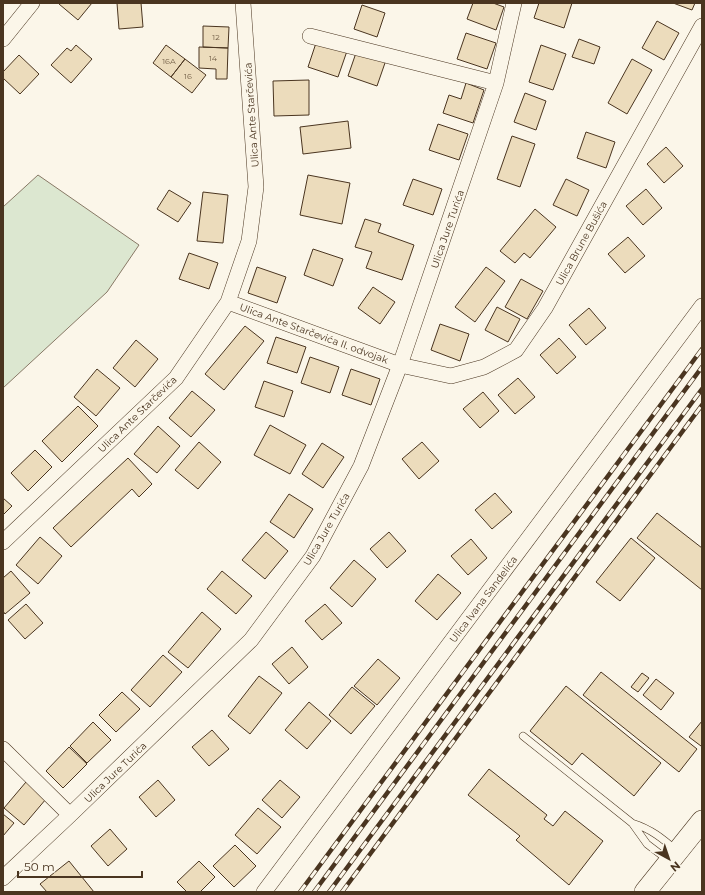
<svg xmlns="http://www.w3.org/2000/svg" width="705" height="895" font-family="Montserrat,sans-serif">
<rect width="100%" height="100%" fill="#fbf6e9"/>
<path fill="#dce7d0" stroke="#887966" d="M38,175L139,245L107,292L3,388V207Z"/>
<path fill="#ecdcbc" stroke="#4a3520" d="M60,3H92L78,20L59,4Z
M117,3H141L143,27L119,29Z
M473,3H493L504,7L496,30L467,19Z
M539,3H572L564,28L534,18Z
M673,3H695L692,10Z
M362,5L385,13L377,37L354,29Z
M657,21L679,33L664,60L642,48Z
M203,26L229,27L228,48L203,47Z
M466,33L496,43L487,69L457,59Z
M579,39L600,47L594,64L572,57Z
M317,40L347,51L338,77L308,67Z
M76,45L92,59L71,83L51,65L67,48L71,51Z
M166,45L185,59L171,77L153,63Z
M541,45L566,54L553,90L529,82Z
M199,47L228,48L227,79H216V69L199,68Z
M357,50L386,60L377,86L348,76Z
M19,55L39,74L20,94L3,78V72Z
M185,59L206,75L192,93L171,77Z
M632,59L652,70L627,114L608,103Z
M309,80V115L274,116L273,81Z
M466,83L484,90L473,123L443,113L449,95L461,99Z
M525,93L546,101L536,130L514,122Z
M348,121L351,148L303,154L300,127Z
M438,124L468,134L459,160L429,150Z
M586,132L615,142L606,168L577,158Z
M512,136L535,144L520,187L497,179Z
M666,147L683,166L664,183L647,164Z
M308,175L350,183L342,224L300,215Z
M413,179L442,189L433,215L403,205Z
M566,179L589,190L577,216L553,205Z
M646,189L662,208L643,225L626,206Z
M169,190L191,203L178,222L157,209Z
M203,192L228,195L223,243L197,241Z
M535,209L556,227L530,258L524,253L515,263L500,251Z
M365,219L381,224L378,232L414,245L402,280L366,268L372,252L355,247Z
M628,237L645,256L625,273L608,254Z
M313,249L343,259L333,286L304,275Z
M189,253L218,263L209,289L179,279Z
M257,267L286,277L277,303L248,293Z
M486,267L505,281L475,322L455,307Z
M521,279L543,291L527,319L505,307Z
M373,287L395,302L380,324L358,308Z
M497,307L520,319L508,342L485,330Z
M589,308L606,328L586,345L569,325Z
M440,324L469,334L460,361L431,350Z
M245,326L264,341L224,390L205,374Z
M276,337L306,347L297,373L267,363Z
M559,338L576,357L557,374L540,355Z
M136,340L158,359L135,387L113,368Z
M310,357L339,367L330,393L301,383Z
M97,369L120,388L96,416L74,397Z
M351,369L380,379L371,405L342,395Z
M518,378L535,397L515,414L498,395Z
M264,381L293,391L284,417L255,407Z
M192,391L215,410L191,437L169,418Z
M483,392L499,411L480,428L463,409Z
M78,406L98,426L62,462L42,441Z
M270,425L306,445L290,474L254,455Z
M158,426L180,446L157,473L134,454Z
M199,442L221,462L198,489L175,470Z
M422,442L439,461L419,479L402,459Z
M322,443L344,457L323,488L302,474Z
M35,450L52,467L28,491L11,473Z
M128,458L152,484L139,497L132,489L71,547L53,528Z
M495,493L512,512L492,529L475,510Z
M289,494L313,509L294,538L270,522Z
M3,498L12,506L3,515Z
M657,513L702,548V590L637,538Z
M266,532L288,551L265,579L242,560Z
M389,532L406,551L387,568L370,549Z
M40,537L62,556L38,584L16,565Z
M631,538L655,558L620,601L596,582Z
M471,539L487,558L468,575L451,556Z
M354,560L376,579L352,607L330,588Z
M11,571L30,593L5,614L3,611V578Z
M222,571L252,596L236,614L207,589Z
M438,574L461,593L437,620L415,601Z
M26,604L43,623L25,639L8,620Z
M325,604L342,623L322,640L305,621Z
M202,612L221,629L188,668L168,652Z
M292,647L308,667L289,684L272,664Z
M163,655L182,672L150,707L131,690Z
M378,659L400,678L377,705L354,686Z
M601,672L697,749L679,772L583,695Z
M642,673L649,678L638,692L631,687Z
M259,676L282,693L250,734L228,716Z
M656,679L674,693L661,710L643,695Z
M566,686L661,763L634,796L582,753L572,765L530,731Z
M352,687L375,706L351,734L329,715Z
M122,692L140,709L116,732L99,715Z
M309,702L331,721L307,749L285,730Z
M702,721V745L701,746L689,737Z
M93,722L111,740L87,763L70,746Z
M212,730L229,749L209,766L192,747Z
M69,747L87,764L63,788L46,771Z
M489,769L547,815L544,819L553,826L565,811L603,841L569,885L516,840L520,836L468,795Z
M158,780L175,800L156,817L139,797Z
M280,780L300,797L282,818L262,800Z
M26,782L46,799L24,825L4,808Z
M258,808L281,827L257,854L235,835Z
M3,814L14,823L3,836Z
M110,829L127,849L108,866L91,846Z
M235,845L256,866L234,887L213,866Z
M69,861L94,892H47L40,884Z
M199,861L215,877L200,892H187L177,882Z"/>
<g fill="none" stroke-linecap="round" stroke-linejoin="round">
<g stroke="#4a3520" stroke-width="8">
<path id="lane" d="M523,736L632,823L647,844L668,860
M632,823C651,829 662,838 677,851"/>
</g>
<g stroke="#4a3520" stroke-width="16">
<path id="street" d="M310,36L496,83
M3,39L32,3
M228,302L400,365L451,376L484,367L516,350L545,308L702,26
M3,542L176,378L228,302L249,241L256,187L243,3
M3,749L70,815
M3,878L70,815L251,640L313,556L361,466L400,365L496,83L514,3
M264,892L702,306"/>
</g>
<g stroke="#4a3520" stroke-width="22">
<path id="secondary" d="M645,892L702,821"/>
</g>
<use href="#lane" stroke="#fbf6e9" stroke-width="7"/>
<use href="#street" stroke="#fbf6e9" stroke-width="15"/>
<use href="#secondary" stroke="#fbf6e9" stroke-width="21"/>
<g stroke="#4a3520" stroke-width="4.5">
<path id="rail" d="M300,892L702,349
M314,892L702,367
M329,892L702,389
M342,892L702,405"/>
</g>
<use href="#rail" stroke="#fbf6e9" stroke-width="3" stroke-dasharray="9" stroke-linecap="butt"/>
</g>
<g text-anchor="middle" stroke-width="3" stroke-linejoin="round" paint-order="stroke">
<g font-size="8" fill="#725f47">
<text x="216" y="40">12</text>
<text x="213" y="61">14</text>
<text x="169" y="64">16A</text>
<text x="188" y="79">16</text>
</g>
<g font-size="10" fill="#4a3520" stroke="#fbf6e9">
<text transform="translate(251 115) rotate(-94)" y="4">Ulica Ante Starčevića</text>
<text transform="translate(447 229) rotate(-71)" y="4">Ulica Jure Turića</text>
<text transform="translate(581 243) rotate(-61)" y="4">Ulica Brune Bušića</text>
<text transform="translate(314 333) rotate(20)" y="4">Ulica Ante Starčevića II. odvojak</text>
<text transform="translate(137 414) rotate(-44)" y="4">Ulica Ante Starčevića</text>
<text transform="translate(326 529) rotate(-60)" y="4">Ulica Jure Turića</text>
<text transform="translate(483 599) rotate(-53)" y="4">Ulica Ivana Sandelića</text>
<text transform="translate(115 772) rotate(-44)" y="4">Ulica Jure Turića</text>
</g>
</g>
<rect width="705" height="895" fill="none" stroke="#4a3520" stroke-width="8"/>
<g transform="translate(669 859) rotate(140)" stroke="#fbf6e9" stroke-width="3" paint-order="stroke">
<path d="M0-3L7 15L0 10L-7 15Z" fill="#4a3520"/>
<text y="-6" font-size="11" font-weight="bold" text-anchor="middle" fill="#4a3520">N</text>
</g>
<path d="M18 871v6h124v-6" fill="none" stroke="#4a3520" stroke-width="2"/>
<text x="24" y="871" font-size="12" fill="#4a3520" stroke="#fbf6e9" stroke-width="3" paint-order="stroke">50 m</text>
</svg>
